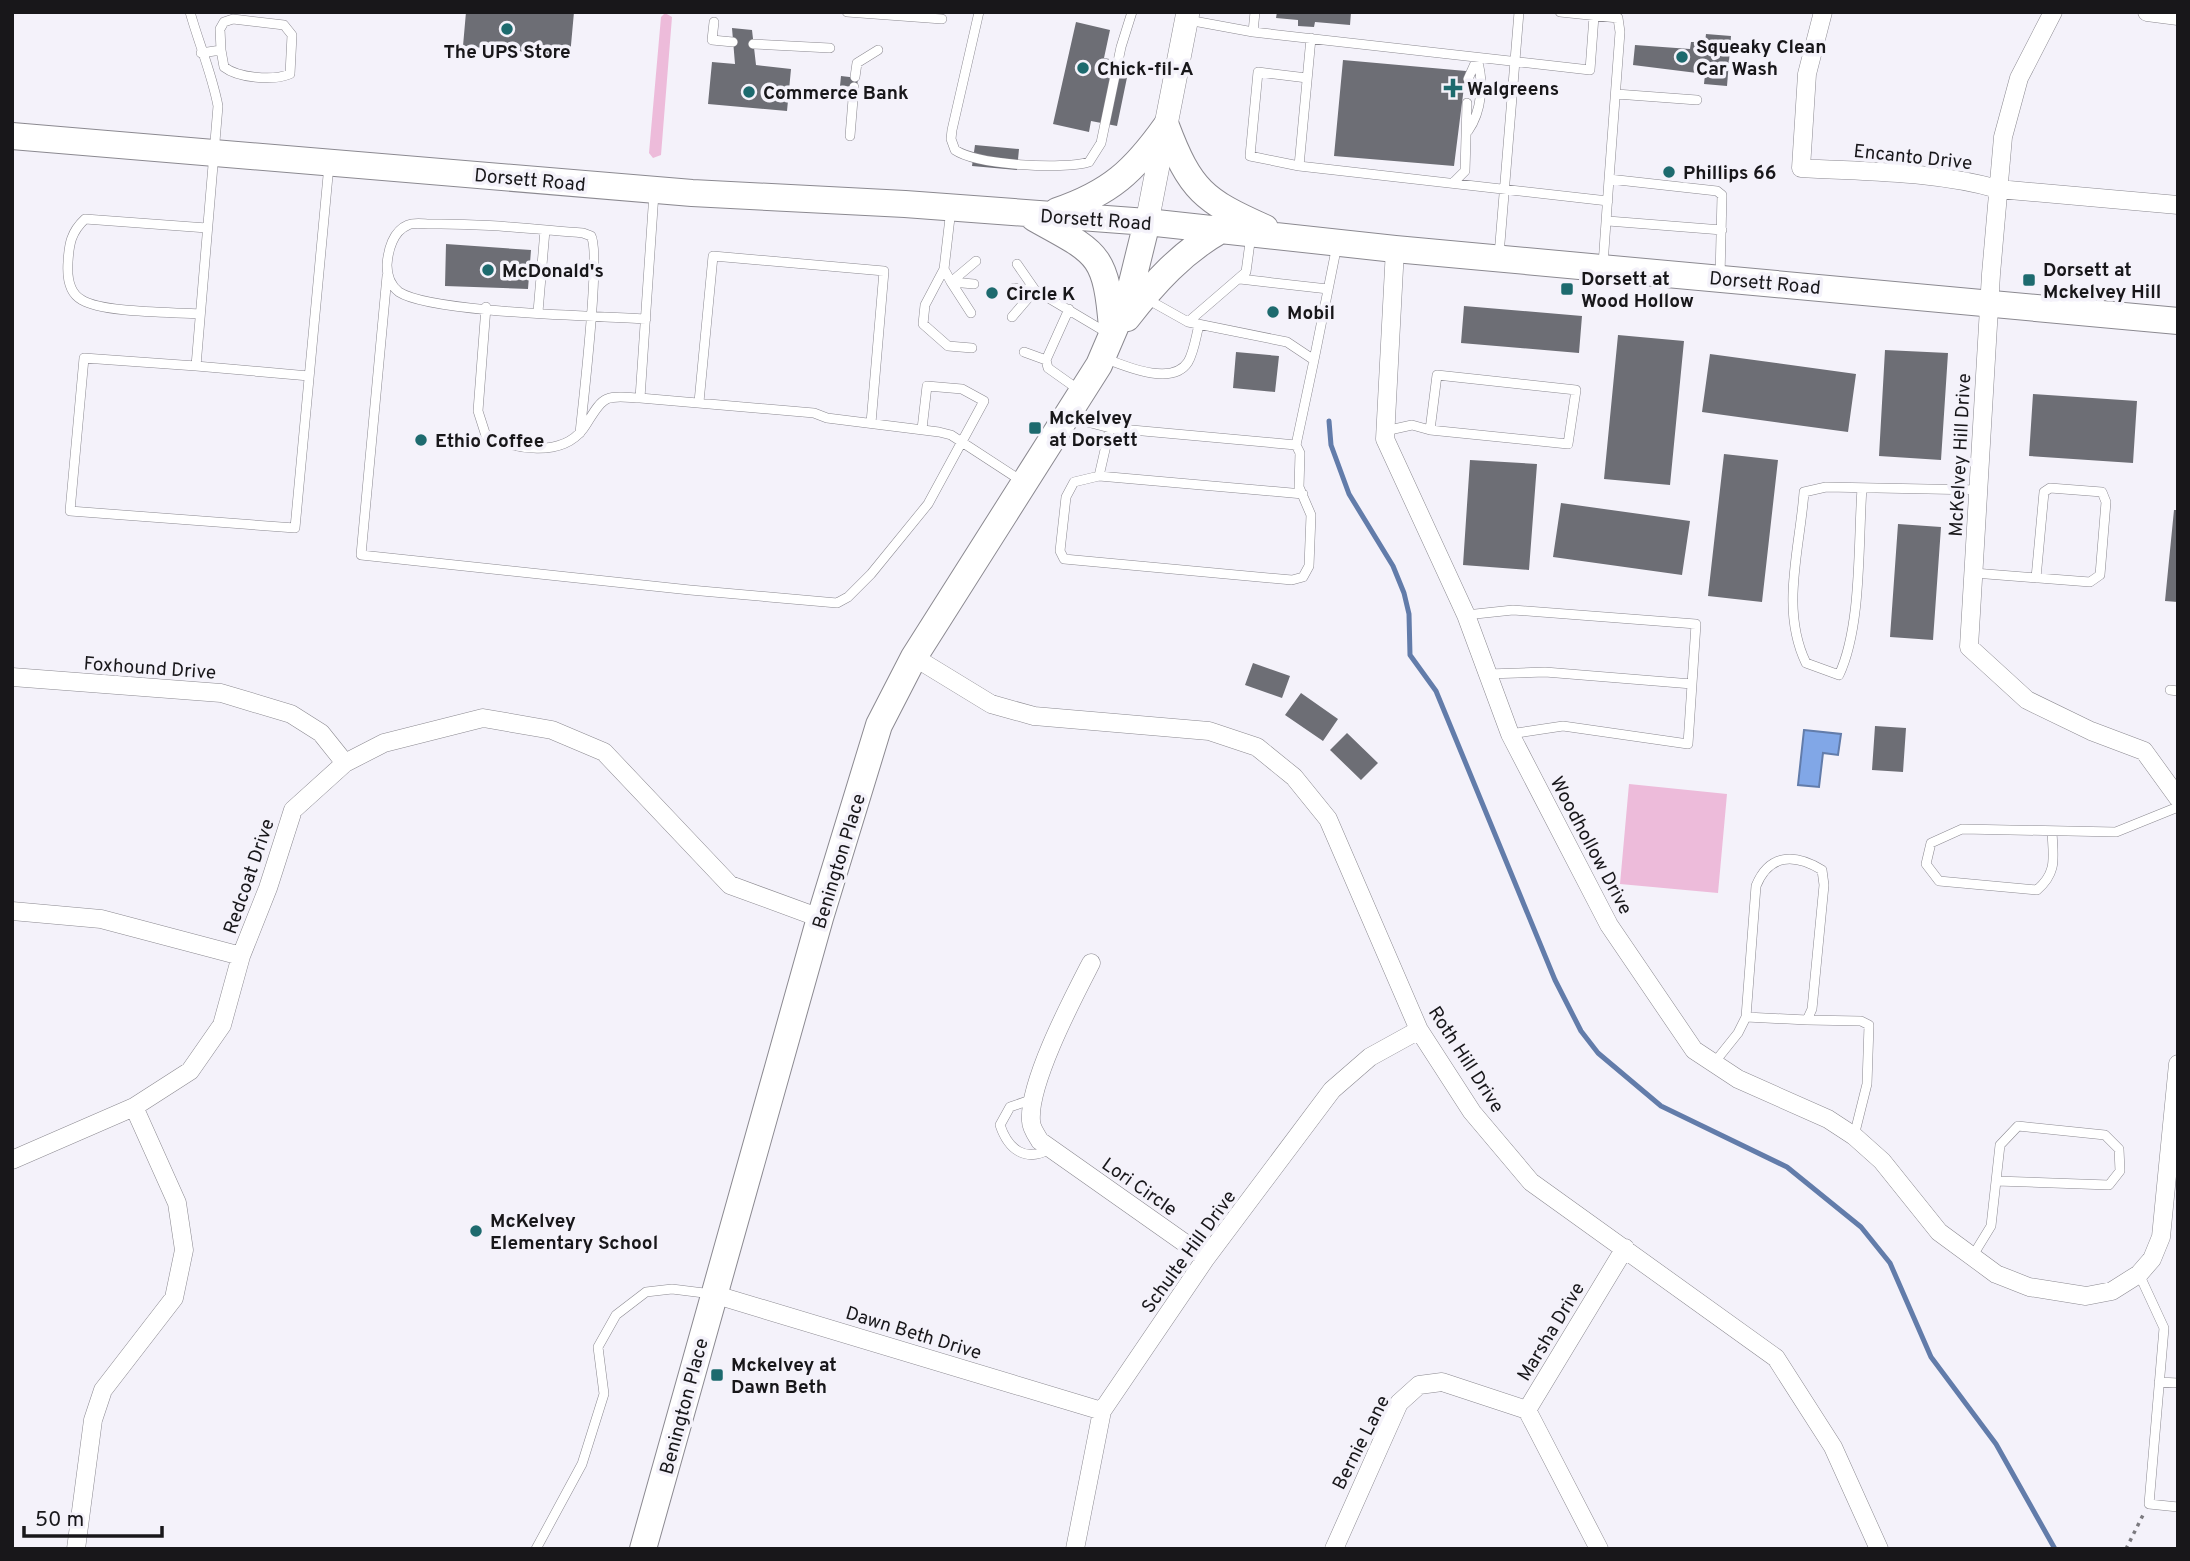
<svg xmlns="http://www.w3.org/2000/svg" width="2190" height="1561" font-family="Overpass,sans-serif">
<rect width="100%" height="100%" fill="#f4f2fa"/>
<path fill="#edbbda" d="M665,13L672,17L661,155L653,158L649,153L661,17Z
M1629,784L1727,794L1718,893L1620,884Z"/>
<path fill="#81a7e7" stroke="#627caa" stroke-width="2" d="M1804,730L1841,734L1838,755L1823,753L1819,787L1798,785Z"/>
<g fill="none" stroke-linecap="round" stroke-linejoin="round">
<path stroke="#627caa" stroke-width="5" d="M1329,421L1331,445L1349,494L1393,566L1404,593L1409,614L1410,655L1436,691L1555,980L1581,1031L1598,1053L1661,1106L1787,1167L1861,1227L1890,1263L1931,1357L1996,1444L2055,1549"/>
</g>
<path fill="#6d6e75" d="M466,12H574L570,56L463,46Z
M1277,12H1351L1350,25L1315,22L1314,27L1298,26V20L1276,18Z
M1076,22L1110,30L1104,58L1130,63L1117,126L1091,121L1089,132L1053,124Z
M732,28L752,30L756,65L791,69L787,111L708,104L712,62L735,64Z
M1706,34L1731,36L1727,86L1704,84L1705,74L1633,65L1635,45L1690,49L1691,42H1705Z
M1343,60L1466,71L1454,166L1334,156Z
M841,76L858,78L857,87L840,86Z
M975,145L1019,149L1017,170L972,166Z
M446,244L531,250L528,289L445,286Z
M1464,306L1582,316L1579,353L1461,343Z
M1618,335L1684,341L1670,485L1604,479Z
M1885,350L1948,353L1941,460L1879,456Z
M1236,352L1279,356L1275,392L1233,388Z
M1710,354L1856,374L1848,432L1702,412Z
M2033,394L2137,401L2133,463L2029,456Z
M1724,454L1778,460L1762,602L1708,596Z
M1470,460L1537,464L1529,570L1463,565Z
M1561,503L1690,521L1682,575L1553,557Z
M2174,510H2178V602L2165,601Z
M1898,524L1941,527L1933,640L1890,637Z
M1253,663L1290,676L1282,698L1245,685Z
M1301,693L1338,719L1323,741L1285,715Z
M1875,726L1906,728L1903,772L1872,770Z
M1347,733L1378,763L1361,780L1330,750Z"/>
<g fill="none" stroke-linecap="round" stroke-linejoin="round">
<g stroke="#8b8990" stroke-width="10">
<path id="service" d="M190,12C199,44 212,74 218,106L196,366L84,358L70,511L295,528L329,165
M847,12L942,19
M979,12L952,130L951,139L955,150C977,165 1063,170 1089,162L1101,143L1121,47L1132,12
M1560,12L1618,18L1620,32L1609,179
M1188,20L1253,32L1255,12
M714,22L712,40L733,42
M1253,32L1590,70L1594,16
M1311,38L1299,166L1608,201
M753,44L830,48
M201,53L221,50L220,29L224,22L233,19L284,25L292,35L290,74C273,81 238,78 224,67L221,50
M855,77L857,63L878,50
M1468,79L1477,59
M1616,94L1697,100
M1468,131C1482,111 1484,82 1477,59
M850,136L854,87
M1299,166L1250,156L1258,72L1307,78
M1453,183L1465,171L1467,103
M654,193L640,398L814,413L827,418L939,432L951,435L1023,482
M951,209L944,269L951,282L974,284
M1608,221L1722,230
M1499,255L1519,12
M1603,265L1609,179L1717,191L1722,195L1720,277
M944,269L925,305L923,324L948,346L972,348
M387,276L361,555L690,590L837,603L848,597L871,574L928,504L984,401L962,389L927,386L922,429
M1240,279L1328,289
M1014,288L1035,290L1109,334
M1147,299L1188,322L1287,342L1314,360L1296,445
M486,307L478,411L486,436C514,449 561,458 583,429C590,420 597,403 607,399C616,395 630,398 640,398
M1069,309L1046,360L1048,368L1079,390
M538,312L545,230
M971,313L951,282L976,261
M200,314C173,312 103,313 82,300C69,293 67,276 68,262C69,244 71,232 85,219L207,228
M1012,317L1035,290L1017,264
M1188,322L1246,272L1251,235
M1024,352L1046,360
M1104,358C1125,366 1172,387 1188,362C1194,352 1196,336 1199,325
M1314,360L1337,245
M196,366L309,376
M699,402L713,256L884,271L871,423
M1068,417L1110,428L1296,445L1300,453L1299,487L1311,515L1309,566L1303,577L1292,580L1064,559L1060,551L1066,497L1074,482L1099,476L1110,428
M1385,431L1412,425L1430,430L1437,375L1576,390L1568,444L1430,430
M580,433C583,404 601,252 591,236L583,233C532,229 481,223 430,224C424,224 414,222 408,225C393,231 388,250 387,265C387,275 390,285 399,292C431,313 600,316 646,319
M1099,476L1303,494
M1862,488C1858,543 1862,626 1839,675L1806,663C1780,609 1800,549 1804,492L1826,487L1979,490
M1974,573L2090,582L2100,575L2106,502L2102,492L2050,488L2044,492L2036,578
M1466,615L1513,610L1696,624L1688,744L1563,726L1510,734
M1487,674L1545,672L1692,684
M2170,690L2178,691
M2052,831C2053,857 2058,872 2037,890L1939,881L1926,864L1931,843L1962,829L2116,832L2178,807
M1807,1020L1861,1021L1869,1025L1867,1084L1854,1136
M1714,1063L1738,1033L1746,1017L1756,886C1769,854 1794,853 1822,870L1824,885L1812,1009L1807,1020L1746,1017
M1033,1099L1010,1107L1000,1125C1008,1149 1025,1163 1050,1149
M1972,1257L1991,1226L2000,1145L2018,1126L2105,1135L2119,1149L2120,1171L2109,1185L1996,1181
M2139,1274L2164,1328L2149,1504L2178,1507
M2159,1382L2178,1383
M536,1549L582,1464L604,1394L598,1347L616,1315L646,1292L672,1289L712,1294"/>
</g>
<g stroke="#8b8990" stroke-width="19">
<path id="minor" d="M1823,12L1807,74L1801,168C1866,172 1935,171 1998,189L2178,205
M2053,12L2019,78L2003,137L1991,274L1969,647L2027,700L2091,731L2144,751L2178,798
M2147,12L2178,16
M1395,249L1385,439L1466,615L1510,734L1609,925L1694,1050L1738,1079L1828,1119L1854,1136L1882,1161L1939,1232L1996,1274L2029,1287L2086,1296L2112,1291L2139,1274L2152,1259L2161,1237L2178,1064
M914,657L991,704L1034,716L1209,731L1257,747L1294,777L1328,819L1419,1030L1472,1112L1531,1182L1776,1358L1833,1447L1879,1549
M12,677L221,693L291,714L321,733L345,763
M12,911L101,919L241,956
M1091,963C1073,998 1028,1083 1031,1121C1031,1128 1037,1136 1040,1141L1206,1258
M12,1160L134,1107L190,1071L222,1025L241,956L268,888L293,810L345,763L384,743L483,718L552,730L604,752L730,885L820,918
M713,1294L1102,1411
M1527,1410L1625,1248
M1527,1410L1599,1549
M76,1549L93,1420L103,1390L174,1298L184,1250L177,1203L134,1107
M1075,1549L1102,1411L1206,1258L1332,1090L1370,1057L1419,1030
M1334,1549L1399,1403L1419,1385L1442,1382L1527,1410"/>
</g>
<g stroke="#8b8990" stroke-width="24">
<path id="tertiary" d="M1147,222L1188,12"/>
</g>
<g stroke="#8b8990" stroke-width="28">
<path id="secondary" d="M1166,126C1190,190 1204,201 1265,228
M12,136L692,193L905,204L1147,222L1395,249L2178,321
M1057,211C1110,193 1134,171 1166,126
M1034,218C1097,253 1106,252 1112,328
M1127,318C1154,283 1182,252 1221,230
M643,1549L820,918L879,725L914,657L1099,365L1129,295L1147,222"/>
</g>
<path stroke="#7b7a7f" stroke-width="3.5" stroke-dasharray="3.5 5" stroke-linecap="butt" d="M2126,1549L2143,1515"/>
<use href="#service" stroke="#fff" stroke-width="9"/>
<use href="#minor" stroke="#fff" stroke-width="18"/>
<use href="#tertiary" stroke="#fff" stroke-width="23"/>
<use href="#secondary" stroke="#fff" stroke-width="26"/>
</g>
<g fill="#1d6a6e" stroke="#f4f2fa" stroke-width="2.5">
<circle cx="507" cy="29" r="7"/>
<circle cx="1682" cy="57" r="7"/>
<circle cx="1083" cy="68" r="7"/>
<path d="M1449.5 77.5h7v7h7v7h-7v7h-7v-7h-7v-7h7z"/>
<circle cx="749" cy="92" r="7"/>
<circle cx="1669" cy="172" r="7"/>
<circle cx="488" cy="270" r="7"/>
<rect x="2022" y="273" width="14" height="14" rx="3.5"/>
<rect x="1560" y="282" width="14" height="14" rx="3.5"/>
<circle cx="992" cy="293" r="7"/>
<circle cx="1273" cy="312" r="7"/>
<rect x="1028" y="421" width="14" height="14" rx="3.5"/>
<circle cx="421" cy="440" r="7"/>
<circle cx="476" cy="1231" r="7"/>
<rect x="710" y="1368" width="14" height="14" rx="3.5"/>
</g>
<g text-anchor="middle" stroke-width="7" stroke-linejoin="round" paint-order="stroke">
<g font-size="19" font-weight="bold" fill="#18171a" stroke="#f4f2fa" text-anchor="start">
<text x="1696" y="53">Squeaky Clean<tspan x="1696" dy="22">Car Wash</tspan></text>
<text x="507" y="58" text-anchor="middle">The UPS Store</text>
<text x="1097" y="75">Chick-fil-A</text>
<text x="1467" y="95">Walgreens</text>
<text x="763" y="99">Commerce Bank</text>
<text x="1683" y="179">Phillips 66</text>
<text x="2043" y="276">Dorsett at<tspan x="2043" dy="22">Mckelvey Hill</tspan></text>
<text x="502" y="277">McDonald's</text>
<text x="1581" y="285">Dorsett at<tspan x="1581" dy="22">Wood Hollow</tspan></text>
<text x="1006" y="300">Circle K</text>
<text x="1287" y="319">Mobil</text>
<text x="1049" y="424">Mckelvey<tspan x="1049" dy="22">at Dorsett</tspan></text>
<text x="435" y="447">Ethio Coffee</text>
<text x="490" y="1227">McKelvey<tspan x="490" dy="22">Elementary School</tspan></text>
<text x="731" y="1371">Mckelvey at<tspan x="731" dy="22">Dawn Beth</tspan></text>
</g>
<g font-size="19" fill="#18171a" stroke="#f4f2fa">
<text transform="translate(1913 156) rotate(6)" y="7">Encanto Drive</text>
<text transform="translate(530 179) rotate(5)" y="7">Dorsett Road</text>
<text transform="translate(1096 219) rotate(4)" y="7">Dorsett Road</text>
<text transform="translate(1765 282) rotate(5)" y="7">Dorsett Road</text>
<text transform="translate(1959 455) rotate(-87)" y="7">McKelvey Hill Drive</text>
<text transform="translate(150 667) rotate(4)" y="7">Foxhound Drive</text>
<text transform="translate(1592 845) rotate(62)" y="7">Woodhollow Drive</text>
<text transform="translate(838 861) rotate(-73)" y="7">Benington Place</text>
<text transform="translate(248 876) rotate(-71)" y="7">Redcoat Drive</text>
<text transform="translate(1467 1059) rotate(57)" y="7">Roth Hill Drive</text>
<text transform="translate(1140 1186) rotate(35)" y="7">Lori Circle</text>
<text transform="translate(1188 1251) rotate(-54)" y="7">Schulte Hill Drive</text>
<text transform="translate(1550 1331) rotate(-59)" y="7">Marsha Drive</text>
<text transform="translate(914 1332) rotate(17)" y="7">Dawn Beth Drive</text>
<text transform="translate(683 1406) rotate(-75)" y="7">Benington Place</text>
<text transform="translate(1360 1442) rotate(-63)" y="7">Bernie Lane</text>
</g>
</g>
<rect width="2190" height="1561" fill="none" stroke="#18171a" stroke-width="28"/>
<path d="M24 1526v10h138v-10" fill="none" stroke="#18171a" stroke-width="3.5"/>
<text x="35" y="1526" font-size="21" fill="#18171a" stroke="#f4f2fa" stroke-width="5" paint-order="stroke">50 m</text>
</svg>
